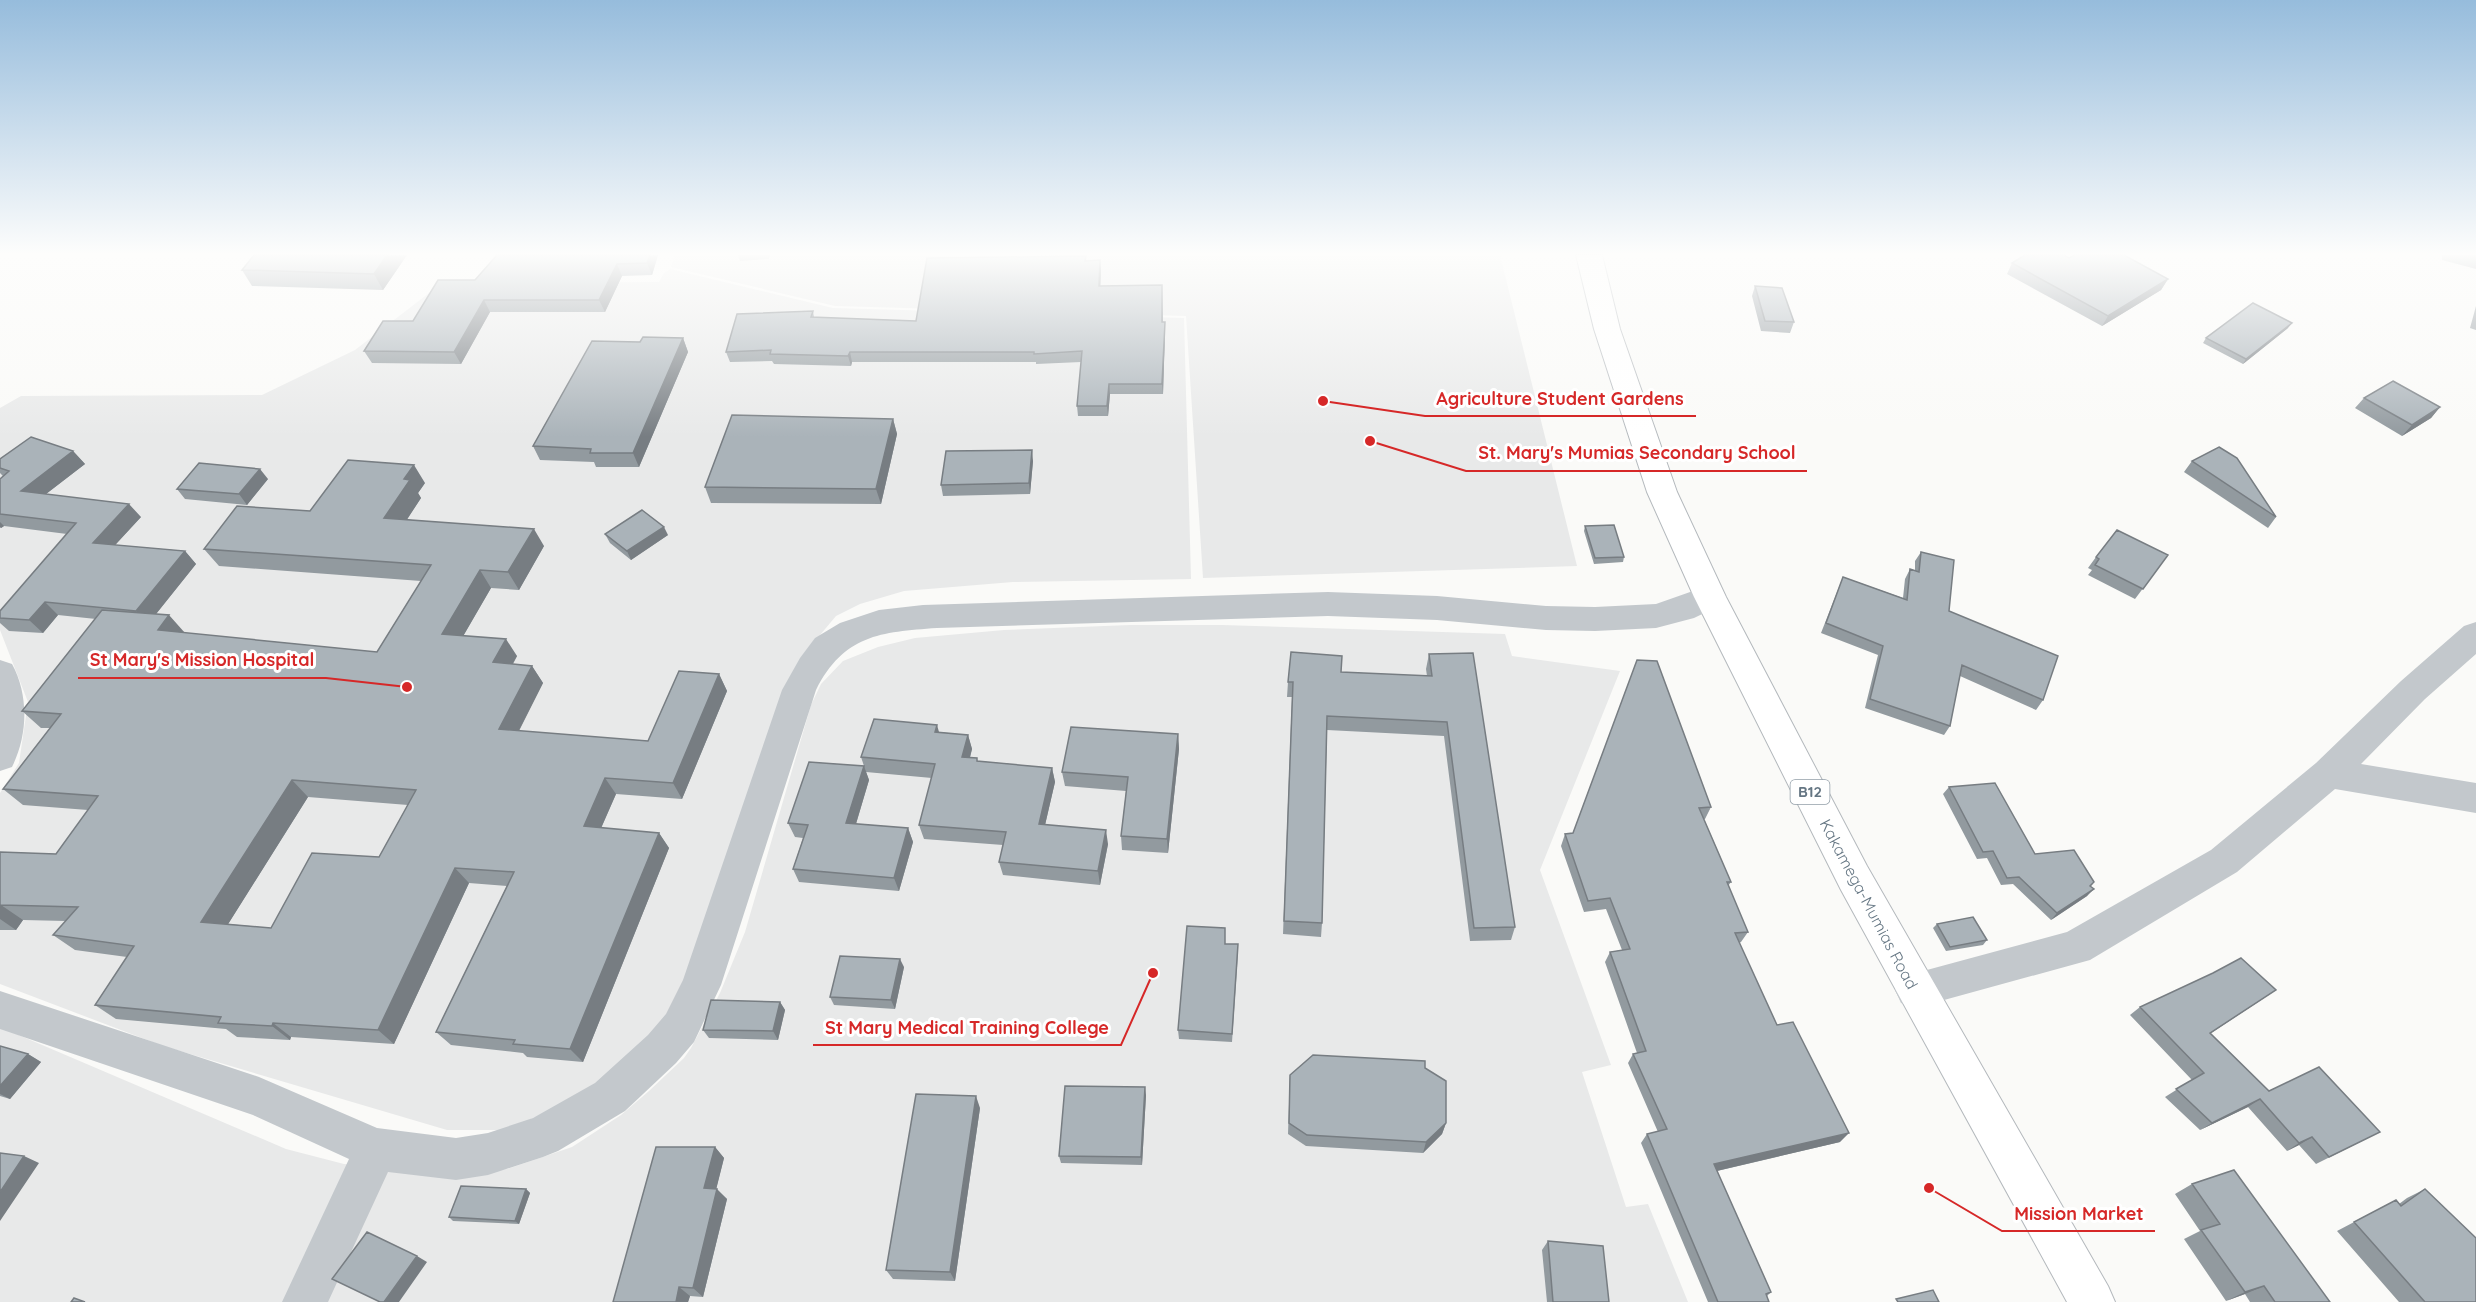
<svg xmlns="http://www.w3.org/2000/svg" width="2476" height="1302" font-family="Quicksand,sans-serif">
<rect width="100%" height="100%" fill="#fafaf8"/>
<path fill="#e8e9e9" d="M675,255H1500L1577,566L1203,578L1186,316L835,306L671,267Z
M670,269L833,308L1184,318L1191,579L1013,582L904,591L860,604L836,616L815,641L671,1022L609,1083L507,1130H447L163,1046L0,984V793L19,763L28,702L0,630V408L21,396L262,395L355,350L442,283L659,282L664,273Z
M1130,625H1222L1505,634L1512,656L1620,671L1540,870L1611,1065L1582,1072L1626,1207L1648,1204L1688,1302H0V1027L286,1149L344,1164L458,1174L507,1169L572,1147L621,1115L649,1091L684,1058L691,1048L720,993L745,932L811,705L821,684L843,661L878,647L915,638L1004,630Z"/>
<g fill="none" stroke-linecap="round" stroke-linejoin="round">
<g stroke="#b4b9bd" stroke-width="2">
<path id="highway" d="M1576,255H1602L1620,329L1677,492L1726,597L1867,866L2108,1286L2115,1302H2067L1841,890L1694,597L1647,492L1594,329Z"/>
</g>
<path fill="#c3c8cc" fill-rule="evenodd" d="M1710,585L1721,589L1726,597L1721,605L1694,618L1656,628L1595,631L1546,630L1437,620L1328,616L937,628C880,632 844,635 816,690L721,985L694,1042L676,1063L625,1111L558,1151L543,1157L488,1175L456,1180L388,1172L328,1302H282L349,1159L253,1115L0,1029V991L259,1077L377,1128L456,1138L488,1133L533,1118L595,1083L648,1035L666,1014L683,980L782,690L800,658L815,638L840,623L879,610L923,605L1328,592L1437,596L1546,606L1595,607L1656,604Z
M2476,622V654L2425,699L2361,764L2476,783V813L2335,789L2237,872L2090,960L1915,1008L1901,1003L1895,990L1901,977L2067,932L2211,850L2316,763L2401,681L2464,626Z
M0,660L12,664C29,695 28,735 12,767L0,771Z"/>
<use href="#highway" fill="#fff" fill-rule="evenodd"/>
</g>
<path fill="#929a9f" fill-rule="evenodd" d="M254,255H407L383,290L252,286L242,270Z
M658,255L652,275L622,276L605,312H490L461,364L372,363L364,351L413,321L475,280Z
M738,255H770L769,259L740,261Z
M2442,255H2476V269L2442,260Z
M2069,258L2168,279L2161,290L2102,326L2007,274L2012,263Z
M1086,261L1101,270L1100,286L1162,285L1163,322H1165V332L1163,394H1110L1108,416H1078L1077,406L1081,362L1036,364V362H852L851,366L774,364L772,361L730,362L726,352L813,311L814,317L916,321Z
M1755,286L1794,322L1790,333L1761,331L1752,296Z
M2476,306V330L2470,328Z
M2288,328L2243,364L2203,343L2206,338Z
M683,338L688,352L639,467H596L594,462L540,460L533,446L640,342Z
M2364,398L2440,407L2431,418L2402,436L2355,408Z
M893,419L897,434L881,504L711,503L705,487Z
M73,451L85,464L46,494L141,517L115,545L185,551L196,564L156,614L185,633L377,652L421,581L219,566L204,549L310,511L425,483L418,493L421,498L407,519L544,546L519,590L491,588L463,636L517,656L513,664L532,666L543,683L519,731L648,741L719,674L727,691L682,799L616,794L601,828L659,833L669,848L583,1062L527,1057L523,1053L451,1045L436,1032L507,886L469,883L394,1044L291,1037L290,1040L237,1037L226,1029L116,1019L95,1005L127,957L75,950L53,935L66,921L23,920L16,930H0V852L56,854L88,810L23,805L3,789L50,728H41L22,711L96,619L58,615L43,633L9,631L0,623V611L67,534L4,526L1,528L0,527V479L3,476L0,473V459ZM308,797L408,805L379,857L271,928L228,924Z
M1033,461L1030,494L943,496L941,485Z
M2192,461L2276,517L2268,528L2184,472Z
M268,479L247,505L185,499L177,489Z
M1585,526L1624,557L1623,562L1594,564L1584,531Z
M605,534L668,535L631,560L610,543Z
M1921,552L1949,611L2043,700L2036,710L1960,676L1950,726L1944,735L1865,708L1878,655L1821,633L1839,587L1843,577L1903,598L1905,579L1910,569L1915,571V561Z
M2168,555L2135,599L2088,575L2092,570L2088,568L2096,557Z
M1429,654L1515,927L1511,940L1470,941L1444,736L1327,730L1322,923L1321,937L1283,934L1292,697H1287L1288,682L1341,672L1427,676L1426,669Z
M1637,660L1711,807L1705,819H1704L1731,882L1728,886L1748,932L1741,942L1739,943L1777,1025L1840,1142L1717,1171L1771,1292L1767,1296L1769,1302H1708L1641,1143L1647,1134L1658,1132L1628,1063L1633,1054L1637,1053L1605,962L1610,952L1622,950L1606,909L1584,912L1561,846L1565,834L1573,833Z
M939,732L968,735L972,749L970,758L978,761L1052,768L1055,782L1045,825L1108,844L1100,885L1003,875L999,862L1003,845L924,839L919,825L932,778L866,772L869,780L856,824L908,828L913,842L899,891L799,882L793,869L803,838L795,837L788,823L864,766L861,757Z
M1178,734L1179,749L1168,853L1122,850L1121,836L1126,791L1065,786L1062,772Z
M1949,787L2035,854L2094,882L2091,886L2087,896L2051,920L2013,884L2001,885L1987,858L1977,859L1943,794Z
M1937,924L1987,940L1983,945L1946,951L1933,928Z
M1225,944L1238,953L1232,1042L1179,1039L1178,1030Z
M904,967L895,1009L834,1005L830,997Z
M2264,998L2210,1033L2269,1091L2366,1139L2316,1164L2299,1145L2287,1151L2248,1107L2200,1130L2165,1097L2192,1080L2130,1015L2140,1007Z
M780,1002L785,1010L778,1040L709,1038L703,1030Z
M0,1046L28,1054L41,1062L10,1099L0,1096Z
M1425,1068L1446,1123L1442,1134L1423,1153L1306,1146L1288,1134L1290,1075Z
M1146,1095L1142,1165L1061,1163L1059,1156Z
M980,1108L955,1281L893,1279L886,1270Z
M715,1147L724,1158L716,1189L727,1199L703,1297L690,1296L688,1302H613Z
M2192,1184L2330,1302H2250L2245,1294L2226,1301L2184,1239L2200,1231L2175,1194Z
M526,1189L530,1193L519,1224L453,1221L449,1217Z
M2425,1189L2476,1302H2399L2337,1231L2396,1200L2399,1204L2407,1198Z
M1548,1241L1609,1302H1547L1542,1250Z"/>
<path fill="#777d82" d="M387,255H407L383,290L374,274Z
M650,255H658L652,275L647,263Z
M1100,260L1101,270L1100,296L1099,286Z
M617,264L622,276L605,312L599,300Z
M2168,279L2161,290L2102,326L2108,316Z
M484,300L490,312L461,364L454,352Z
M1165,322V332L1163,394L1162,384Z
M2292,323L2288,328L2243,364L2246,359Z
M683,338L688,352L639,467L633,453Z
M850,352L852,362L851,366L848,356Z
M1109,384L1110,394L1108,416L1107,406Z
M2440,407L2431,418L2402,436L2412,425Z
M893,419L897,434L881,504L876,489Z
M1032,450L1033,461L1030,494L1029,483Z
M73,451L85,464L33,504L21,491Z
M414,465L425,483L418,493L421,498L397,535L384,518L404,479Z
M260,469L268,479L247,505L239,494Z
M129,504L141,517L105,556L93,543Z
M0,522L4,526L1,528L0,527Z
M664,527L668,535L631,560L627,551Z
M534,529L544,546L519,590L508,572Z
M185,551L196,564L148,624L136,611Z
M480,570L491,588L454,652L442,634Z
M45,602L58,615L43,633L29,620Z
M169,615L185,633L158,630Z
M506,639L517,656L504,679L493,662Z
M532,666L543,683L511,746L499,729Z
M719,674L727,691L682,799L673,783Z
M937,725L941,739L935,732Z
M1178,734L1179,749L1168,853L1167,839Z
M968,735L972,749L966,771L962,757Z
M864,766L869,780L852,837L846,823Z
M1052,768L1055,782L1042,838L1039,824Z
M605,778L616,794L595,842L584,826Z
M292,780L308,797L220,937L201,922Z
M908,828L913,842L899,891L894,878Z
M1106,830L1108,844L1100,885L1098,871Z
M659,833L669,848L583,1062L570,1049Z
M455,868L469,883L394,1044L378,1030Z
M2094,889L2087,896L2051,920L2057,913Z
M1,905L23,920L16,930L0,919V907Z
M900,959L904,967L895,1009L891,1000Z
M2276,990L2264,998L2199,1041L2210,1033Z
M780,1002L785,1010L778,1040L773,1031Z
M273,1023L291,1037L290,1040L272,1026Z
M28,1054L41,1062L10,1099L0,1094V1086Z
M1145,1087L1146,1095L1142,1165L1141,1157Z
M976,1096L980,1108L955,1281L950,1272Z
M2260,1099L2248,1107L2200,1130L2212,1123Z
M1446,1123L1442,1134L1423,1153L1426,1142Z
M1849,1133L1840,1142L1708,1173L1714,1164Z
M2312,1137L2299,1145L2287,1151L2299,1143Z
M715,1147L724,1158L714,1198L704,1188Z
M24,1156L39,1163L0,1221V1192Z
M526,1189L530,1193L519,1224L515,1221Z
M717,1189L727,1199L703,1297L693,1288Z
M417,1256L427,1262L399,1302H384Z
M2264,1286L2245,1294L2226,1301L2245,1292Z
M679,1287L690,1296L688,1302H676Z"/>
<path fill="#aab3b9" stroke="#777d82" stroke-width="1.5" fill-rule="evenodd" d="M254,255H387L374,274L242,270Z
M497,255H650L647,263L617,264L599,300H484L454,352L364,351L383,321H413L438,280H475Z
M2025,255H2064L2069,258L2075,255H2124L2168,279L2108,316L2012,263Z
M1086,256L1085,261L1100,260L1099,286L1162,285V322H1165L1162,384H1109L1107,406H1077L1082,351L1034,354V352H850L848,356L770,354L771,350L726,352L737,314L813,311L811,317L916,321L927,258Z
M1755,286L1782,288L1794,322L1765,321Z
M2253,303L2292,323L2246,359L2206,338Z
M643,337L683,338L633,453H590L591,449L533,446L592,341L640,342Z
M2393,381L2440,407L2412,425L2364,398Z
M732,415L893,419L876,489L705,487Z
M31,437L73,451L21,491L129,504L93,543L185,551L136,611L45,602L29,620L0,618V611L76,523L0,514V479L9,471L0,468V459Z
M2219,447L2237,458L2276,517L2192,461Z
M1032,450L1029,483L941,485L946,451Z
M348,460L414,465L404,479L410,480L384,518L534,529L508,572L480,570L442,634L506,639L493,662L532,666L499,729L648,741L679,671L719,674L673,783L605,778L584,826L659,833L570,1049L513,1044L515,1040L436,1032L514,872L455,868L378,1030L273,1023L272,1026L218,1023L221,1017L95,1005L134,946L53,935L78,907L1,905L0,907V852L56,854L98,796L3,789L61,714L22,711L102,610L169,615L158,630L377,652L431,565L204,549L237,506L310,511ZM292,780L416,790L379,857L312,853L271,928L201,922Z
M199,463L260,469L239,494L177,489Z
M642,510L664,527L627,551L605,534Z
M1614,525L1624,557L1595,558L1585,526Z
M2117,530L2168,555L2143,589L2095,565L2099,559L2096,557Z
M1921,552L1954,560L1949,611L2058,656L2043,700L1962,665L1950,726L1870,699L1883,646L1826,623L1843,577L1907,600L1910,569L1919,572Z
M1291,652L1342,656L1341,672L1432,676L1429,654L1473,653L1515,927L1474,928L1447,722L1327,716L1322,923L1284,921L1293,682H1288Z
M1637,660L1657,661L1711,807L1699,808L1731,882H1727L1748,932L1735,933L1777,1025L1793,1022L1849,1133L1714,1164L1771,1292L1766,1294L1769,1302H1718L1647,1134L1667,1129L1633,1054L1646,1051L1610,952L1630,949L1610,898L1588,901L1565,834L1573,833Z
M874,719L937,725L935,732L968,735L962,757L977,758V761L1052,768L1039,824L1106,830L1098,871L999,862L1006,832L919,825L935,764L861,757Z
M1071,727L1178,734L1167,839L1121,836L1128,777L1062,772Z
M809,762L864,766L846,823L908,828L894,878L793,869L808,825L788,823Z
M1995,783L2035,854L2074,850L2094,882L2090,886L2094,889L2057,913L2019,877L2007,878L1993,851L1983,852L1949,787Z
M1973,917L1987,940L1950,947L1937,924Z
M1187,926L1225,928V944H1238L1232,1034L1178,1030Z
M840,956L900,959L891,1000L830,997Z
M2241,958L2276,990L2210,1033L2269,1091L2319,1067L2380,1132L2329,1157L2312,1137L2299,1143L2260,1099L2212,1123L2176,1089L2204,1073L2140,1007L2213,973Z
M711,1000L780,1002L773,1031L703,1030Z
M0,1046L28,1054L0,1086Z
M1313,1055L1425,1061V1068L1446,1081V1123L1426,1142L1307,1135L1289,1123L1290,1075Z
M1065,1086L1145,1087L1141,1157L1059,1156Z
M916,1094L976,1096L950,1272L886,1270Z
M656,1147H715L704,1188L717,1189L693,1288L679,1287L676,1302H613Z
M0,1153L24,1156L0,1192Z
M2234,1170L2330,1302H2275L2264,1286L2245,1292L2201,1230L2220,1224L2192,1184Z
M461,1186L526,1189L515,1221L449,1217Z
M2425,1189L2476,1238V1302H2425L2354,1222L2396,1200L2401,1206Z
M367,1232L417,1256L384,1302H380L332,1279Z
M1548,1241L1603,1246L1609,1302H1553Z
M1933,1290L1939,1302H1898L1896,1299Z
M74,1298L85,1302H71Z"/>
<linearGradient id="sky" x2="0" y2="1"><stop stop-color="#96bcdc"/><stop offset="0.58" stop-color="#fdfdfc"/><stop offset="1" stop-color="#fdfdfc" stop-opacity="0"/></linearGradient>
<rect width="2476" height="437" fill="url(#sky)"/>
<g text-anchor="middle" stroke-width="6" stroke-linejoin="round" paint-order="stroke">
<rect fill="#fff" stroke="#939fa8" stroke-width="1.5" x="1790.5" y="780" width="39" height="24" rx="4.5"/>
<g font-size="15" font-weight="bold" fill="#657683">
<text x="1810" y="797">B12</text>
</g>
<g font-size="16" fill="#657683" stroke="#fff">
<text transform="translate(1869 904) rotate(62)" y="6">Kakamega-Mumias Road</text>
</g>
</g>
<path fill="none" stroke="#d62828" stroke-width="2" d="M1323 401L1425 416H1696M1370 441L1466 471H1807M407 687L326 678H78M1153 973L1121 1045H813M1929 1188L2002 1231H2155"/>
<g fill="#d62828" stroke="#fff" stroke-width="2">
<circle cx="1323" cy="401" r="6"/>
<circle cx="1370" cy="441" r="6"/>
<circle cx="407" cy="687" r="6"/>
<circle cx="1153" cy="973" r="6"/>
<circle cx="1929" cy="1188" r="6"/>
</g>
<g font-size="18" text-anchor="middle" font-weight="bold" fill="#d62828" stroke="#fff" stroke-width="6" stroke-linejoin="round" paint-order="stroke">
<text x="1560" y="405">Agriculture Student Gardens</text>
<text x="1637" y="459">St. Mary's Mumias Secondary School</text>
<text x="202" y="666">St Mary's Mission Hospital</text>
<text x="967" y="1034">St Mary Medical Training College</text>
<text x="2079" y="1220">Mission Market</text>
</g>
</svg>
